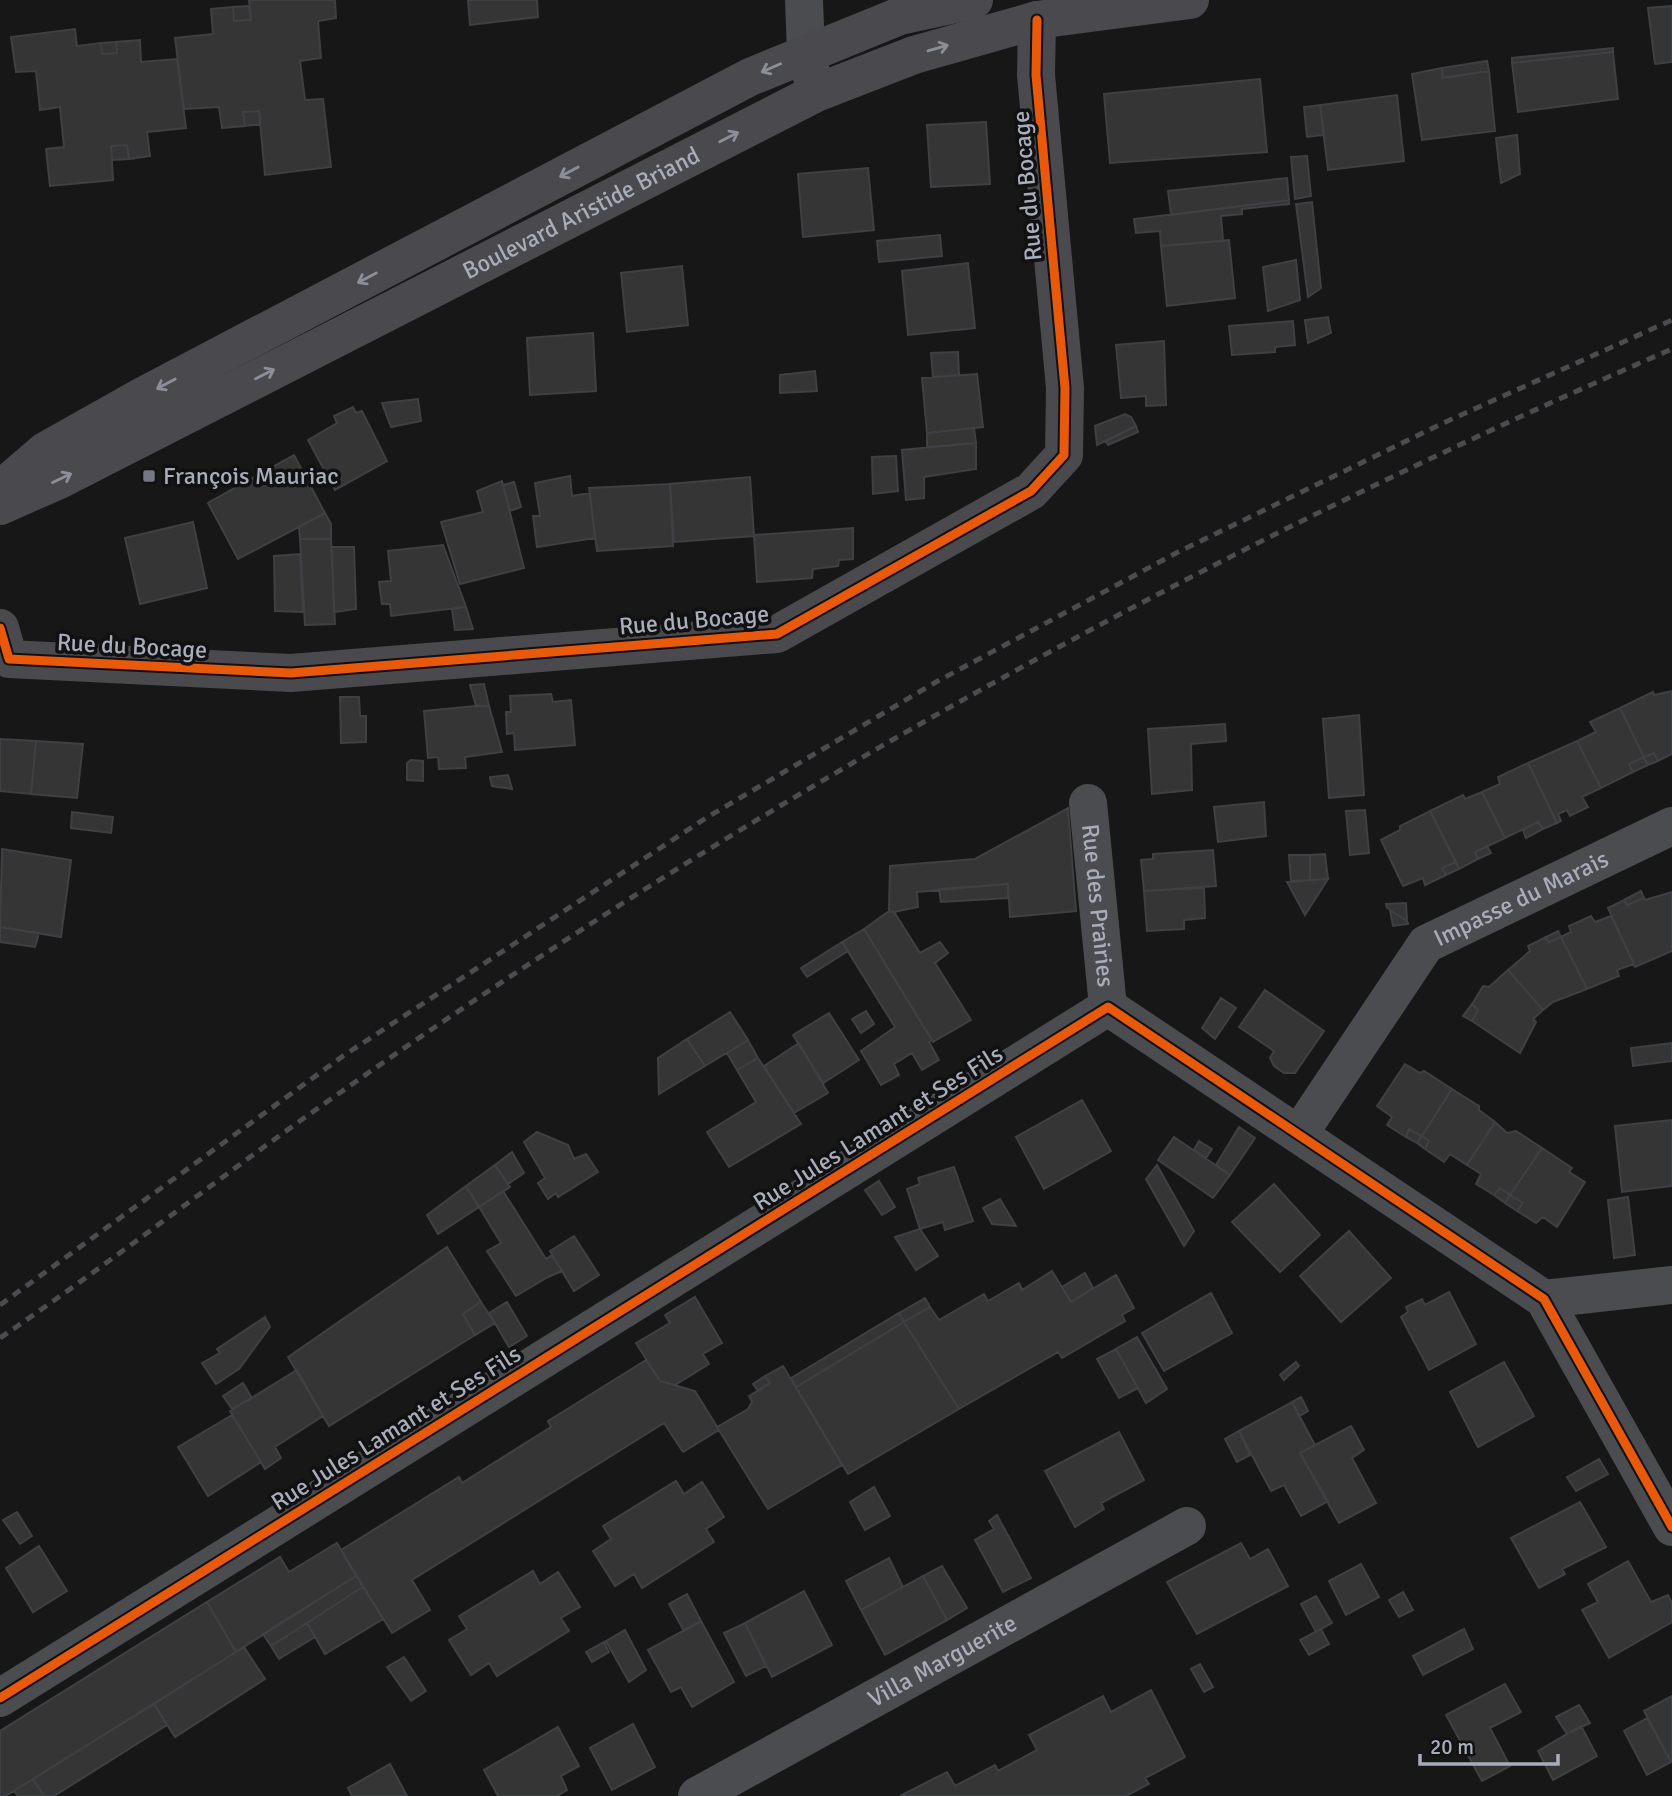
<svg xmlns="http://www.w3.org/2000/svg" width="1672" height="1796" font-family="Signika,sans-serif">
<rect width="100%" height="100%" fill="#171717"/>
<path fill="#353536" stroke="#3f4043" stroke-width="2" d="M249,0H335L336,18L318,21L321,58L300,61L305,100L323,99L331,167L265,175L259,111L243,112L245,126L222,128L219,107L184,109L175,38L213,34L211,9L233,7L234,21L251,20Z
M468,0H537L538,17L470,25Z
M249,6L251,20L234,21L233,7Z
M1672,6V62L1655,64L1648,8Z
M75,29L77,46L101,43L102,54L117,53L116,42L140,40L141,62L177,59L186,128L147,132L150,156L129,159L127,145L111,146L113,180L50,186L46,149L64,147L60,107L40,110L36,71L16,72L11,37Z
M116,42L117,53L102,54L101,43Z
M1613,48V52L1512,63V58Z
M1613,52L1618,99L1518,112L1512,63Z
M1487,61L1489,71L1443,78L1442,68Z
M1442,68L1443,78L1489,71L1495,131L1422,140L1412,74Z
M1260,79L1267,152L1110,163L1104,94Z
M1397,95L1404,161L1328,170L1320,105Z
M1320,105L1324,135L1307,137L1304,107Z
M259,111L261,124L245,126L243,112Z
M986,122L990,184L931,187L927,125Z
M1517,135L1520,174L1501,183L1496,138Z
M127,145L129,159L112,160L111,146Z
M1307,156L1311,196L1295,199L1291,157Z
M868,168L874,230L803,237L798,174Z
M1287,178L1289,200L1171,215L1168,191Z
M1289,200V204L1242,209V214L1221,216L1223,241L1161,246L1160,231L1136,233L1134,219Z
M1312,202L1321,288L1308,297L1296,204Z
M940,235L942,256L879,262L877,241Z
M1229,240L1235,298L1167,306L1161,246Z
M1296,260L1300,300L1268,311L1263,267Z
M968,263L975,328L908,335L902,271Z
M682,266L688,325L627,332L621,273Z
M1328,317L1331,333L1308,343L1305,320Z
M1293,321L1295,345L1275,347V352L1232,355L1229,326Z
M593,333L596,391L530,395L527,338Z
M1164,341L1166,405L1146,406V396L1121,398L1116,345Z
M958,352L959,375L933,377L931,353Z
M815,371L817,391L780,393V375Z
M977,374L983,427L927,433L922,378Z
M418,399L421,421L391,427L382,403Z
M353,407L356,413L362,411L387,461L335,490L308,440L337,423L334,416Z
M1125,414L1131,417L1136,426L1097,445L1095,426Z
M1136,426L1138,432L1108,445L1106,441Z
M974,428L976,443L927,447V433Z
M976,443V469L924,477V498L906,500L902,450Z
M294,455L325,513L238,559L208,503Z
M896,456L898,491L873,494L872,457Z
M570,476L572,496L590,493L595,538L537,547L533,516H540L535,483Z
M750,477L754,536L674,542L670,484Z
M502,481L524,568L460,584L441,522L483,512L477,491Z
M514,482L521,507L510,511L503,485Z
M670,484L673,546L597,551L589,488Z
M325,513L331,524V539H300L299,527Z
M193,522L207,588L140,604L125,538Z
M853,528V559L839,560L838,566L813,569L812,578L757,582L754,535Z
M300,539H331L335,624L305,625Z
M443,545L466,607L391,616L390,604H382L379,582L391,581L388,551Z
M332,547H354L356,609L334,612Z
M300,554L303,612L275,611L274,556Z
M466,607L473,629L455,630L452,609Z
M484,684L489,706H476L470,685Z
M1672,691V754L1658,761L1654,753L1644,757L1620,708L1653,692L1654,695Z
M551,694L553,702L571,700L575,745L515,750L514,733L507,734L506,712H511L510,696Z
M340,697H359L360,716H366V742L341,743Z
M476,706H489L502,752L465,757L466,768L439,769L438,757L428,758L424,711Z
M1620,708L1644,757L1629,764L1633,772L1601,788L1577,741L1596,732L1590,722Z
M1359,715L1364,795L1329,798L1323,719Z
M1225,724L1226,741L1191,744L1192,790L1152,794L1148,729Z
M0,739L36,741L31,794L0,791Z
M36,741L83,744L77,798L31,794Z
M1577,741L1601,788L1582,797L1588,807L1570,816L1567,810L1558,814L1561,821L1557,823L1528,763Z
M1654,753L1658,761L1648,765L1644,757Z
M1644,757L1648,765L1633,772L1629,764Z
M411,760L423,761V781L407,780V763Z
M1528,763L1557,823L1543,829L1538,822L1505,838L1482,792L1500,784L1498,777Z
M508,775L512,789L492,786L490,777Z
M1482,792L1505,838L1475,852L1478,859L1459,869L1430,811L1463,795L1465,799Z
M1264,802L1266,836L1218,842L1214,807Z
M1068,808L1076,911L1010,917L1008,884L917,892L918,907L894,912L889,911L890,866L975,859Z
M1365,810L1369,853L1350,855L1346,811Z
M1430,811L1456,862L1442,868L1446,875L1425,885L1423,878L1403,886L1381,840L1400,830V826Z
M72,812L113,817L111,833L71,828Z
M1538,822L1543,829L1526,838L1523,830Z
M1487,846L1491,853L1478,859L1475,852Z
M2,849L71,860L61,937L0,927Z
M1213,850L1216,886L1144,891L1141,860L1153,859V854Z
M1325,854L1328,879L1310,880V855Z
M1289,855H1310V880L1291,881Z
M1456,862L1459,869L1446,875L1442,868Z
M1328,879L1305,915L1287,882Z
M1008,884V898L941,902L939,889Z
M1204,888L1205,918L1184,920V929L1147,931L1144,891Z
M1641,891L1644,898L1627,905L1624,900Z
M1672,892V951L1635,967L1608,908L1624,900L1627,905L1644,898L1645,900Z
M1406,903L1407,921L1387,908L1386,904Z
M1390,910L1407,921L1408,924L1393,926Z
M889,911L894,912L920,953L940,942L948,953L935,963L971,1020L933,1042L864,929Z
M1591,916L1595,922L1611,916L1634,964L1617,970L1619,976L1587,989L1561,937L1571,932L1569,926Z
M0,927L39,933L35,947L0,942Z
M864,929L932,1040L929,1042L939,1060L922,1070L912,1053L894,1064L899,1075L881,1085L861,1051L895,1027L842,942Z
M1558,931L1561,937L1549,942L1544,938Z
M1561,937L1587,989L1553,1002L1543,1010L1508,970L1530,951L1528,946L1544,938L1549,942Z
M842,942L848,951L807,977L801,968Z
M1508,970L1543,1010L1533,1019L1536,1022L1520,1053L1472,1021L1478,1010L1472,1004L1483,986L1489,987Z
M1265,990L1324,1031L1295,1073H1284L1274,1066L1270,1058L1274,1051L1239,1027Z
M1221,998L1236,1008L1215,1039L1202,1028Z
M1472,1004L1478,1010L1472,1021L1463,1016Z
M866,1011L874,1024L861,1033L852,1019Z
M730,1012L748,1040L705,1066L687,1039Z
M829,1013L859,1060L823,1083L793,1035Z
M687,1039L705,1066L659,1094L658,1058Z
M748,1040L758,1058L737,1070L727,1053Z
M799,1043L828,1093L794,1113L764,1066Z
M1672,1043V1061L1633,1066L1631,1048Z
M758,1058L801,1124L729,1167L707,1132L756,1102L737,1070Z
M1405,1064L1420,1073L1424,1071L1452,1089L1422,1136L1409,1129L1406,1137L1387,1125L1392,1117L1377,1106Z
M1452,1089L1479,1106V1110L1495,1122L1467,1165L1450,1154L1444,1162L1425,1149L1429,1141L1422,1136Z
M1082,1100L1111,1151L1044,1189L1016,1137Z
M1672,1120V1186L1622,1192L1615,1126Z
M1495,1122L1507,1133L1516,1131L1542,1148L1510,1195L1500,1188L1494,1195L1476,1184L1481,1174L1467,1165Z
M1239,1127L1255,1138L1230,1175L1216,1165Z
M1409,1129L1422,1136L1417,1143L1406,1137Z
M537,1132L568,1145L574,1159L586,1154L598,1172L558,1197L556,1193L548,1199L538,1183L545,1178L524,1142Z
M1422,1136L1429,1141L1425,1149L1417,1143Z
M1174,1137L1230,1175L1213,1198L1158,1160Z
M1199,1141L1212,1149L1206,1158L1194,1150Z
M1542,1148L1572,1168L1569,1172L1585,1182L1557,1227L1543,1217L1536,1223L1517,1211L1523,1203L1510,1195Z
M512,1152L524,1173L508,1184L495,1165Z
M495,1165L510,1187L479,1207L466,1186Z
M1157,1165L1194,1231L1184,1246L1146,1179Z
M954,1167L973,1221L945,1230L943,1222L920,1229L907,1189L920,1184L918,1178Z
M879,1181L895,1207L882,1215L865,1190Z
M1274,1184L1320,1235L1280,1272L1232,1222Z
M466,1186L479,1207L438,1234L427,1215Z
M1500,1188L1510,1195L1505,1203L1494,1195Z
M503,1191L546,1259L552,1255L562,1271L548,1277L516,1296L487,1251L501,1243L479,1207Z
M1510,1195L1523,1203L1517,1211L1505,1203Z
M1628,1197L1635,1255L1614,1258L1608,1200Z
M1000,1199L1016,1226L992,1224L983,1208Z
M920,1229L938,1256L916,1270L895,1237Z
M1349,1231L1391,1278L1341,1322L1300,1276Z
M574,1236L599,1275L574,1291L550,1251Z
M447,1247L481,1302L463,1314L475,1335L329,1426L288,1357Z
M1052,1271L1071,1302L1116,1275L1134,1308L1122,1315L1125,1321L1062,1358L1058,1352L959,1409L904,1322L930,1307L939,1320L984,1294L988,1301L1019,1283L1022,1290Z
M1085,1273L1093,1288L1071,1302L1062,1287Z
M1449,1292L1476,1344L1429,1370L1401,1317L1408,1312L1406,1307L1422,1299L1425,1305Z
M1211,1293L1232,1333L1164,1371L1142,1333Z
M695,1297L722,1343L703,1354L709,1364L675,1385L660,1381L636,1343L670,1323L665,1315Z
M925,1298L930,1307L904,1322L899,1313Z
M481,1302L495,1323L475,1335L463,1314Z
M507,1302L527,1336L509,1347L489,1313Z
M899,1313L904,1322L796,1387L791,1378Z
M265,1317L270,1327L239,1369L216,1384L202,1363L220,1353L217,1349Z
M904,1322L959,1409L848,1474L796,1387Z
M1137,1337L1167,1389L1146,1403L1116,1349Z
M1116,1349L1138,1388L1119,1398L1097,1359Z
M646,1360L660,1381L695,1391L719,1430L683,1452L664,1423L412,1580L430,1610L392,1633L341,1550L459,1477L462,1483L551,1427L548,1421Z
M1296,1362L1299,1366L1284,1380L1280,1375Z
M1504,1362L1534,1416L1478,1447L1450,1392Z
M783,1366L842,1465L768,1509L717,1427L748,1409L752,1402L749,1396L770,1383L765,1376Z
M297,1370L323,1416L275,1447L281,1458L265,1469L230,1411Z
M765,1376L770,1383L758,1391L753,1384Z
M243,1383L252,1398L232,1409L223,1396Z
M1301,1397L1308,1411L1299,1416L1292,1402Z
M1292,1402L1315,1445L1300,1453L1328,1501L1301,1516L1284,1485L1271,1491L1239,1431Z
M232,1415L261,1462L208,1496L178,1447Z
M1351,1426L1364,1450L1352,1458L1376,1503L1339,1523L1300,1453Z
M1239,1431L1250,1455L1237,1462L1225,1439Z
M1119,1432L1144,1480L1101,1503L1104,1509L1075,1527L1045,1471Z
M1599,1459L1608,1474L1576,1491L1567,1477Z
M676,1481L684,1494L702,1482L724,1517L706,1529L714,1542L642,1588L634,1574L615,1586L593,1551L611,1539L603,1526Z
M874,1487L890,1516L865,1530L850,1502Z
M1580,1502L1606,1547L1562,1569L1565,1574L1539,1588L1511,1538Z
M17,1512L32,1536L20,1544L3,1520Z
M997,1515L1031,1578L1003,1592L975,1540L994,1529L989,1521Z
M337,1543L356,1576L236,1652L207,1602L280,1557L289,1572Z
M1241,1543L1250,1559L1268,1549L1288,1586L1197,1634L1167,1582Z
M39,1546L67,1591L33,1612L6,1568Z
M889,1558L903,1587L861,1610L846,1581Z
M1628,1561L1651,1602L1668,1595L1672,1603V1622L1609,1658L1582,1610L1598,1602L1588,1584Z
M1361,1564L1379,1597L1346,1615L1329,1581Z
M942,1566L967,1608L947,1620L923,1576Z
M533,1571L540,1584L558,1572L580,1607L561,1618L569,1631L497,1676L489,1663L471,1675L449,1640L467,1629L459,1616Z
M356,1576L363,1587L271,1646L263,1634Z
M923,1576L947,1620L885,1655L861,1610Z
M363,1587L383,1619L325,1654L307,1623Z
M804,1591L832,1645L772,1677L745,1623Z
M1403,1592L1413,1610L1399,1617L1389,1600Z
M687,1594L701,1621L684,1631L669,1604Z
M1316,1596L1332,1623L1316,1632L1301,1604Z
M207,1602L236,1652L14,1791L5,1796H0V1731Z
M701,1621L734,1682L692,1707L681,1687L671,1692L648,1650Z
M307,1623L315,1637L279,1659L271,1646Z
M745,1623L766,1666L746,1676L724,1633Z
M1321,1629L1329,1644L1309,1655L1300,1640Z
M1464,1629L1473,1649L1423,1675L1413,1656Z
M625,1630L646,1670L629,1682L606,1641Z
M604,1642L609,1652L592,1662L586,1652Z
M244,1647L265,1679L175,1737L154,1704Z
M404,1657L426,1691L411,1701L387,1667Z
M1200,1664L1213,1687L1204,1692L1191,1669Z
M1505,1684L1521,1712L1490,1728L1510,1766L1482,1781L1446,1715Z
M1151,1690L1185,1757L1145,1778L1149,1784L1126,1796H900L947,1772L955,1786L995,1765L998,1771L1037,1750L1029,1735L1103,1696L1111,1712Z
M1672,1696V1761L1671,1762L1644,1711Z
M154,1704L167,1725L54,1796H44L33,1779Z
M1579,1705L1590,1723L1567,1734L1556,1717Z
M1647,1718L1671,1762L1647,1775L1624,1731Z
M633,1724L655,1767L612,1790L590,1748Z
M1581,1726L1597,1756L1553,1780L1538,1751Z
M558,1727L579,1766L561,1776L567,1790L557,1796H498L484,1770Z
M390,1764L407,1796H352L348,1788Z
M33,1779L44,1796H18L14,1791Z"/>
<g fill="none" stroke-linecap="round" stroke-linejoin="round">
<g stroke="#4b4c50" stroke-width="38">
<path d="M804,0L806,52L814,85"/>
<path id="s1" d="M1088,803L1108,1007"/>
<path id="s2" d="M1299,1134L1426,944L1672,826"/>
<path d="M1544,1299L1672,1285"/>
<path d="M0,1698L1108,1007L1544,1299L1672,1527"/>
<path id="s3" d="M697,1796L1187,1526"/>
</g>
<g stroke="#4a4a4e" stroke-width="38">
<path d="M0,490L45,451L141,397L750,77L900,16L974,0"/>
<path id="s4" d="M0,506L59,480L816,93L914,55L1037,20L1190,0"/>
<path d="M0,628L9,659L291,673L777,634L1031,491L1064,455L1065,388L1036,75L1037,20"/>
</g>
<path stroke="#4b4c4f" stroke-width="5" stroke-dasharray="9 7" stroke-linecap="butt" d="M0,1305L343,1056L706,818L823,749L936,682L1180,551L1441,424L1672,320
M0,1338C116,1259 226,1172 341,1092C429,1030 519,970 609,912C948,695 1304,509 1672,349"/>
<g stroke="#111113" stroke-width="13">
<path id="cycleway" d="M0,628L9,659L291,673L777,634L1031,491L1064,455L1065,388L1036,75L1037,20
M0,1698L1108,1007L1544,1299L1672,1527"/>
</g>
<use href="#cycleway" stroke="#e8590c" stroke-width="9"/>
</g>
<defs><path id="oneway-shaft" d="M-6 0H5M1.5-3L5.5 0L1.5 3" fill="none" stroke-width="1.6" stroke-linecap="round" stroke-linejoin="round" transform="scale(1.75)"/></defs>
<g stroke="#8c8f98">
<use href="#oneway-shaft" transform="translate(938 48) rotate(-16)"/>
<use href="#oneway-shaft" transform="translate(771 68) rotate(156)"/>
<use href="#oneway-shaft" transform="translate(729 137) rotate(-27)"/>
<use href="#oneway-shaft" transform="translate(569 172) rotate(152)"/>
<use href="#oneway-shaft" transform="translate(367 278) rotate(152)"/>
<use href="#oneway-shaft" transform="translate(265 374) rotate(-27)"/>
<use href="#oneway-shaft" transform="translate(166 384) rotate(152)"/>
<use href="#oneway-shaft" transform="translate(62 478) rotate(-26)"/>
</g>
<rect fill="#757880" stroke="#111113" stroke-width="2.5" x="142" y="469" width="14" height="14" rx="3.5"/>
<g text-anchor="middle" stroke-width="7" stroke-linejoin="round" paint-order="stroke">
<g font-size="24" fill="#a8adb8" stroke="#111113">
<text transform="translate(1027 186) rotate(-95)" y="8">Rue du Bocage</text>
<text dy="8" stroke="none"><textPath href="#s4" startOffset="651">Boulevard Aristide Briand</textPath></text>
<text transform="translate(694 620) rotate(-5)" y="8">Rue du Bocage</text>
<text transform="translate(132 646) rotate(3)" y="8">Rue du Bocage</text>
<text dy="8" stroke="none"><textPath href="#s2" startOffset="334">Impasse du Marais</textPath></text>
<text dy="8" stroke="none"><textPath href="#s1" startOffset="103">Rue des Prairies</textPath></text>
<text transform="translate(878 1128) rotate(-32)" y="8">Rue Jules Lamant et Ses Fils</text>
<text transform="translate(396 1428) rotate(-32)" y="8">Rue Jules Lamant et Ses Fils</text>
<text dy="8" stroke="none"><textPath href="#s3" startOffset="280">Villa Marguerite</textPath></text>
</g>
<g font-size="24" fill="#a8adb8" stroke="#111113" text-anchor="start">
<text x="163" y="484">François Mauriac</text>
</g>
</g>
<path d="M1420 1754v10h138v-10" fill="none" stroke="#a8adb8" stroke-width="3.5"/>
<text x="1430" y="1754" font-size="21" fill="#a8adb8" stroke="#111113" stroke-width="5" paint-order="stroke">20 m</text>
</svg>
